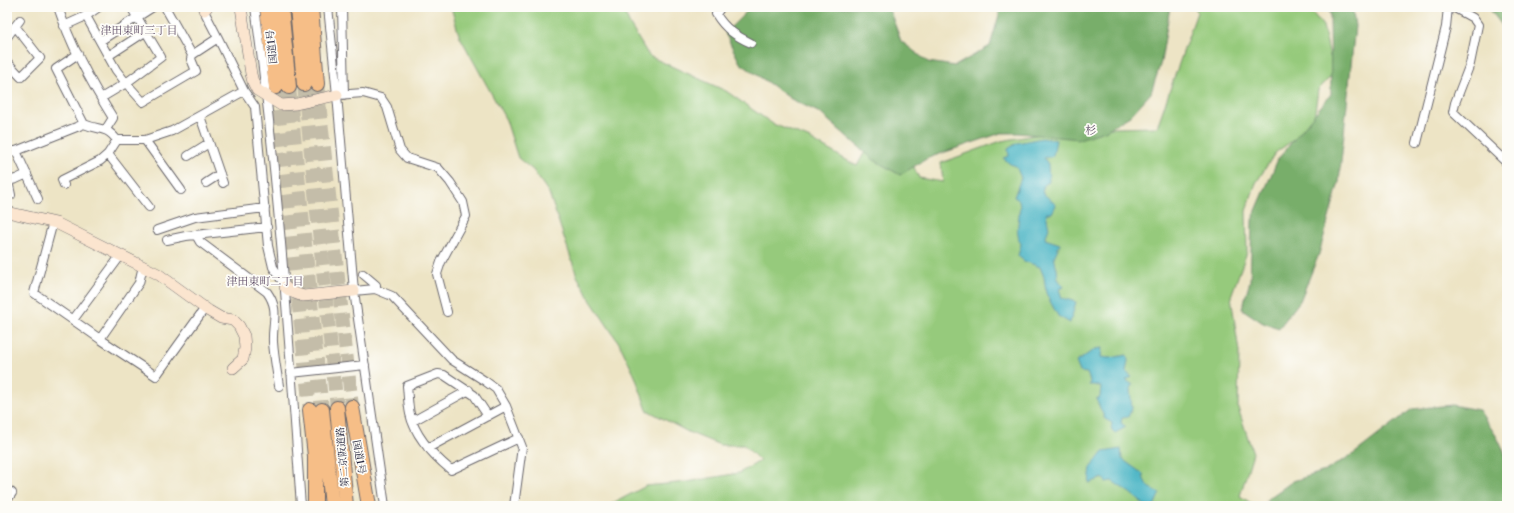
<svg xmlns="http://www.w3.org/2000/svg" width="1514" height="513" font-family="'Libre Caslon Text','Noto Serif JP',serif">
<rect width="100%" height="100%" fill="#fdfcf7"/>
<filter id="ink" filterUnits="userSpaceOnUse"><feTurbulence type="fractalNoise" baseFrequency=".025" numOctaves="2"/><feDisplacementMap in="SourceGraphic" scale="8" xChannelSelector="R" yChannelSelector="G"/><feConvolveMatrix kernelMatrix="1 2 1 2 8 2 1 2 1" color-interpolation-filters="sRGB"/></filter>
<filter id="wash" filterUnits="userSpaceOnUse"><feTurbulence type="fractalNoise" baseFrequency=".012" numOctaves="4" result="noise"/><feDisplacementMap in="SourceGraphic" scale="16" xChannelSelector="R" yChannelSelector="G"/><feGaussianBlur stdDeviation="0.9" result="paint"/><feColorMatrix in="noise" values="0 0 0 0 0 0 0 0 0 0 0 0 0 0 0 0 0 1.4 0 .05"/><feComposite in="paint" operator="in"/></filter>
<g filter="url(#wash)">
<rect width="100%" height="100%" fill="#ede4c5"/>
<path fill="#96ca7b" stroke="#5c765b" d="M451,7H622L630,25L649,56L726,91L773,124L808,138L857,166L874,135L891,118L919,178L943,182L941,163L1001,141L1069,129L1157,127L1197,12L1195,7H1312V12L1323,26L1334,73L1318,90L1313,126L1275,153L1256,183L1246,211L1247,252L1231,296L1239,352L1238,408L1253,453L1240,496L1256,506H608L646,486L687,482L739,473L760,461L744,445H720L688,432L647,410L635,376L619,343L591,301L577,276L549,193L533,170L518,158L506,120L459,35Z"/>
<path fill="#78ae6b" stroke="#4d6853" d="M751,7H887L891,14L901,41L928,62L955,66L990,46L999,15V7H1170L1161,62L1151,93L1130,116L1105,131L1079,139L1018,133H1001L928,158L900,175L874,160L820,113L791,99L740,63L725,33Z
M1326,7H1352L1355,26L1339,182L1319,254L1300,301L1279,328L1263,323L1242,309L1250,281L1252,220L1278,159L1331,94L1330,13Z
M1488,7H1507V33V32Z
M1452,405L1479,410L1497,437L1507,458V506H1268L1266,500L1293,481L1325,471L1355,453L1412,409Z"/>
<path fill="#47b4c4" stroke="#346b80" d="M1042,138L1056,140L1053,156L1044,158L1048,164L1049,182L1044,185L1042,192L1056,205L1052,213H1046L1049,228L1045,239L1060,244L1054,257L1057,269L1058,279L1064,287L1059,289L1062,298L1076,302L1070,323L1058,316L1051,303L1046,293L1044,277L1040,267L1024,261L1018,256L1021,244C1013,231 1022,214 1019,200L1014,197L1021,178L1016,166L1010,164L1003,158L1009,156L1008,149L1017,143Z
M1102,348L1101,357L1109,358L1127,355L1128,361L1126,372L1132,377L1126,380L1133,385L1130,390L1132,408L1128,417L1122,418L1121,423L1126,427L1115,433L1111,429L1112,423L1105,419L1096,399L1100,397L1101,387L1094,385H1089L1090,381L1087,373L1080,372L1076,362L1095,349Z
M1121,449L1122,459L1143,474C1143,484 1152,490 1160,493L1154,506H1146L1130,493L1112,481L1106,482L1103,478L1089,483L1091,467L1103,452Z"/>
</g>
<g filter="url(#ink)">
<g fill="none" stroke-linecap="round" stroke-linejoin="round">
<path stroke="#c4bda9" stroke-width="14" stroke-dasharray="14 7" stroke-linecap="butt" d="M304,84L337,408
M317,84L352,407
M289,87L322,410
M276,90L310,410"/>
<g stroke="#69666b" stroke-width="10">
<path id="street" d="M58,7C71,46 91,83 113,118L106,129
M88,7L89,9L86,16L116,70L126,83L143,102L196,71L191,59L192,55L165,7
M255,7C278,173 289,339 301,506
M328,7L337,95L354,291L385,506
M342,7L344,95
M721,7L716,14C725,29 736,36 751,43
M1453,7L1473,18L1478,25L1470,64L1455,103L1453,112L1507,163
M64,26L86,16L99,7
M7,37L20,20
M218,38L244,91L255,107L268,246L273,267L284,284
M100,41L153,7
M78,54L56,69L84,124
M192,55L218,38L202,7
M108,56L145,32
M7,62L21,77L40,58L15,26
M337,95L363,93L381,98L387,107L400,150L407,158L438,168L450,182L463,202L466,216L441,262L437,274L447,312
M101,98L126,83L161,57L131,7
M200,116L223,183
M145,140L181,190
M1417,143L1446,27L1448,7
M7,151H16L84,124C100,131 105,125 117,140H145L172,131L244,91
M16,151L38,199
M108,154L149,207
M188,156L209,143
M7,181L16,179L27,174
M8,181L11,195
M206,183L220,174
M64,185L62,180L100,161L108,154L117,140
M53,222L34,293L100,339L156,376L205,308
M157,230L195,217L265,208
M196,235L200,242L267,292C280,310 272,322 273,342C274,357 277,372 279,386
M167,240L186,236L267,227
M363,274L376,285L375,289
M354,291L375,289L392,296L452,360L485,381L496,389L506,406L522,447L514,506
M73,320L121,255
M100,339L139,283L143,266
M291,373L365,365
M488,416L474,395L444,375L438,374L407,386C408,395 408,405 410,414C415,437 434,456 451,470L519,438
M413,421L469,390
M428,448L506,406
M7,489L12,493L7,500"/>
</g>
<g stroke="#69666b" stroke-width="12">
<path id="secondary" d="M241,7L251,74L253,82L257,90L281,105L296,104L337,95
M204,10L207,7
M7,212L56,223L158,274L209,311L221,318L233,320L239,326L244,336L245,348L243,359L233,368
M285,287L292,292L303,296L354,291"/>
</g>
<g stroke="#69666b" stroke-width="16">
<path id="highway" d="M267,7L276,87
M281,7L289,87
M297,7L304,84
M311,7L317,84
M352,407L369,506
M337,408L346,506
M310,410L315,456V506
M322,410L332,506"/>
</g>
<use href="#street" stroke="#fff" stroke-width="8"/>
<use href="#secondary" stroke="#fbe5cf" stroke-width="11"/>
<use href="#highway" stroke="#f6be87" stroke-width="14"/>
</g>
</g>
<g text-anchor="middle" stroke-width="3.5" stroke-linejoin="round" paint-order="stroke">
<g font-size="10" fill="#22223b" stroke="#fdfcf7">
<text transform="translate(271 47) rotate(-96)" y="4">国道1号</text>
<text transform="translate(342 457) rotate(-95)" y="4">第二京阪道路</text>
<text transform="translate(360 457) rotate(80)" y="4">国道1号</text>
</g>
<g font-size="11" fill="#5f4d67" stroke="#fdfcf7">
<text x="139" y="34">津田東町三丁目</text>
<text x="1091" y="134">杉</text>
<text x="265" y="285">津田東町二丁目</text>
</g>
</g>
<rect width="1514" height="513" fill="none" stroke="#fdfcf7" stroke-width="24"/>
</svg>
